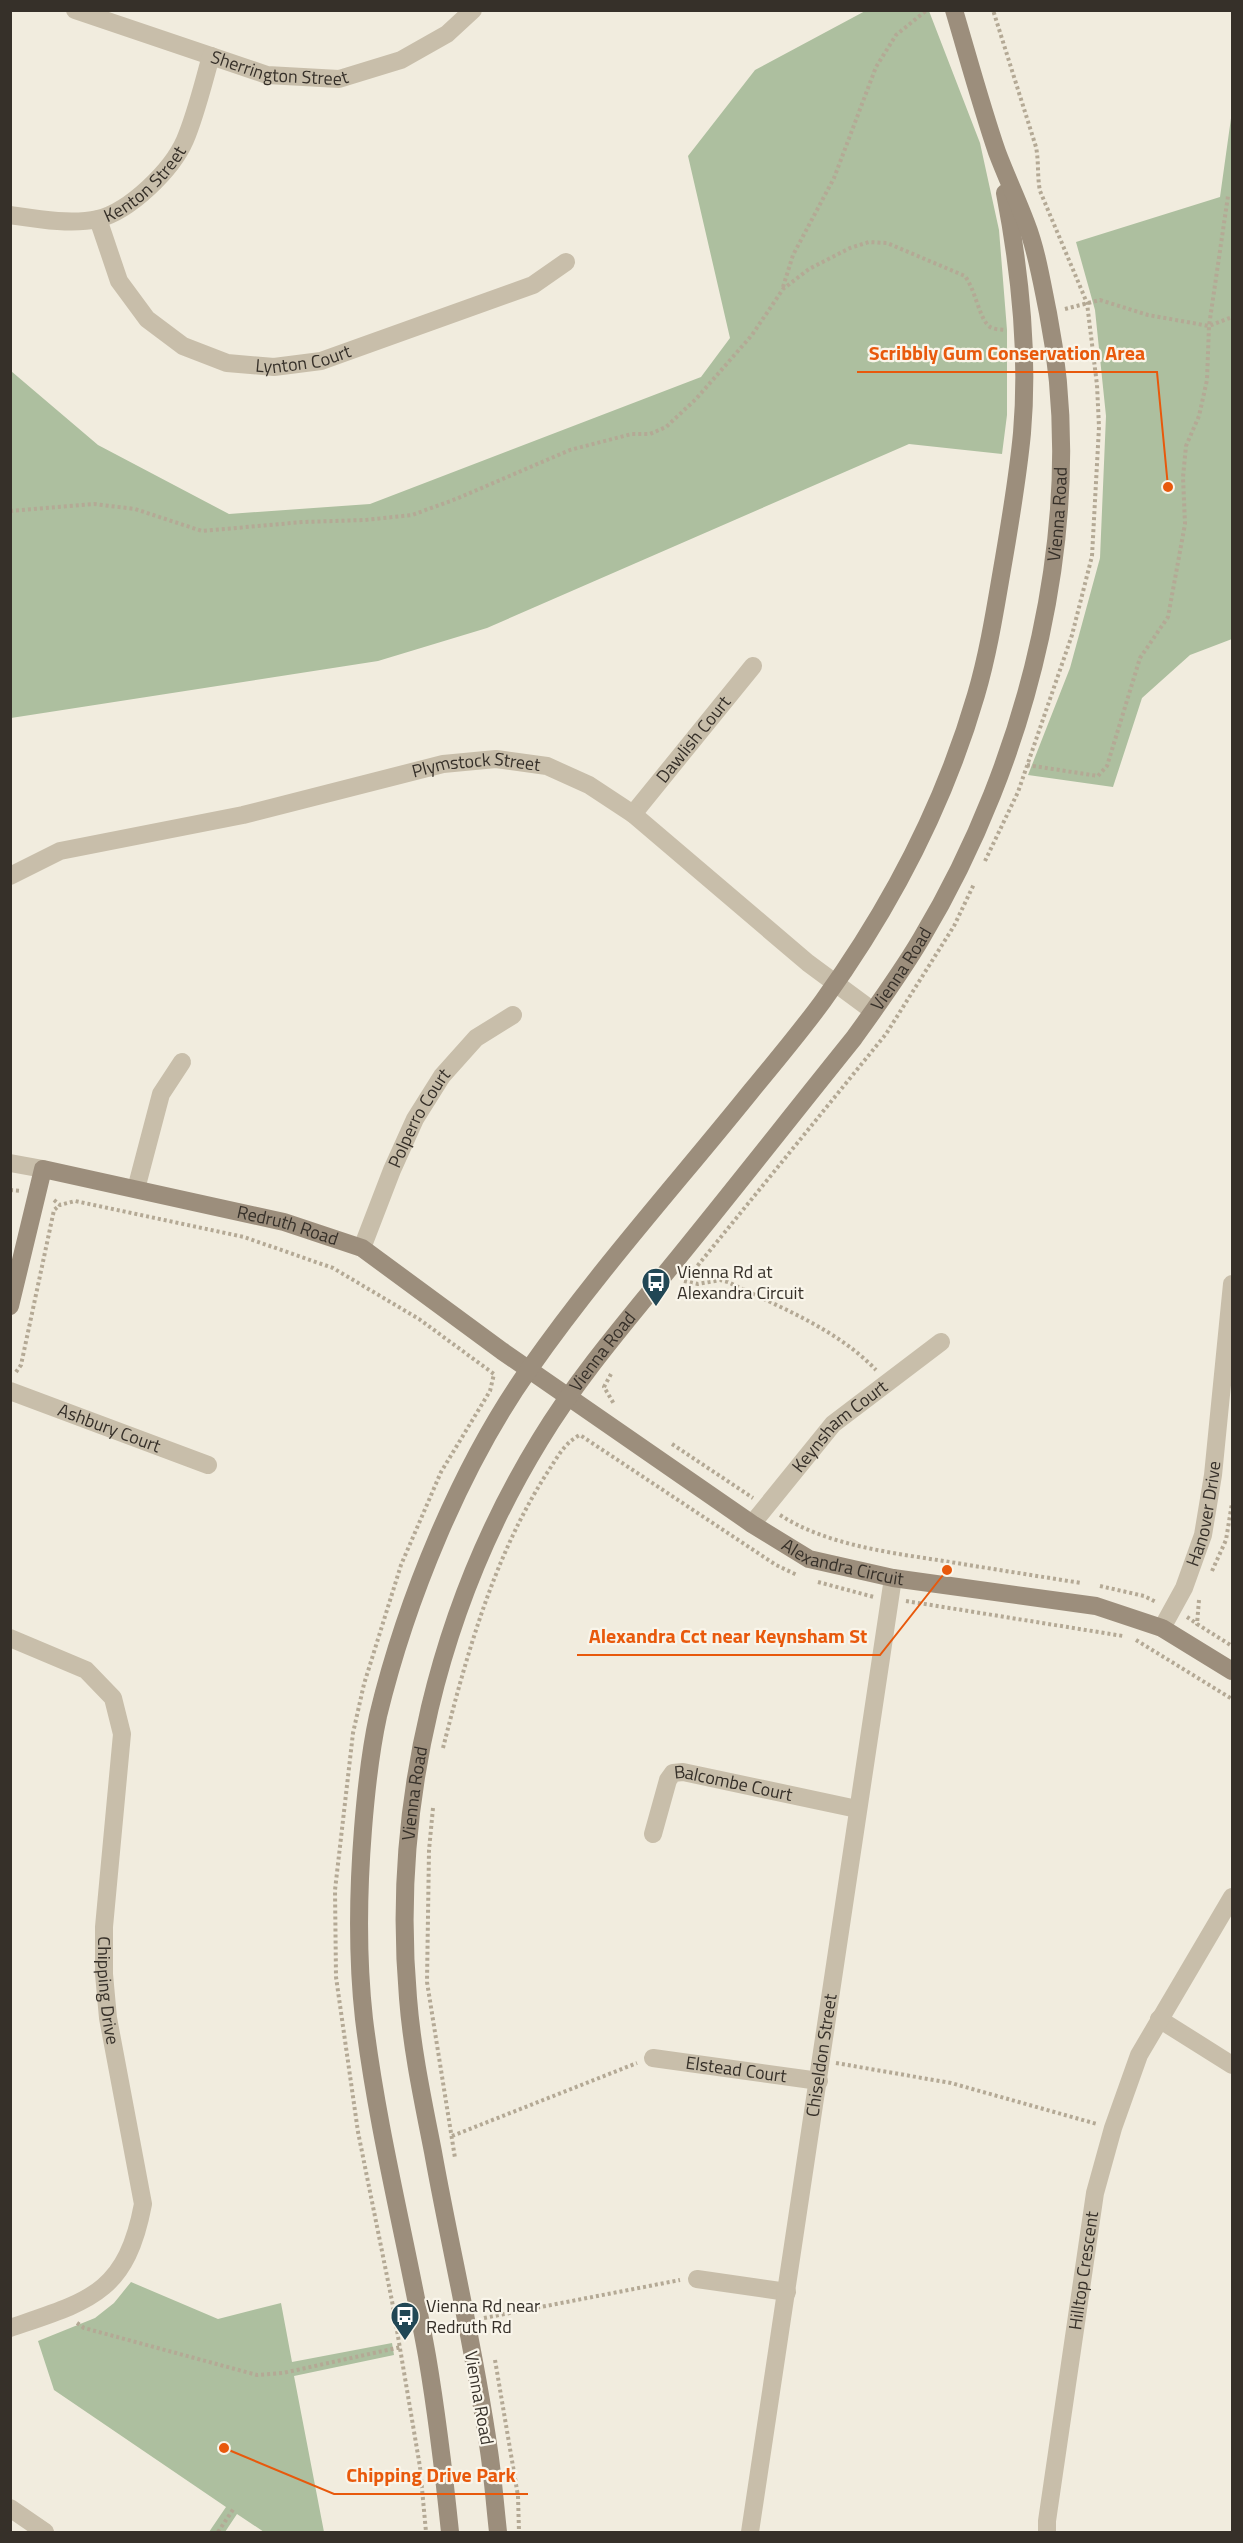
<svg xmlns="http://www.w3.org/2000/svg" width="1243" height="2543" font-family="'Titillium Web',sans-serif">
<rect width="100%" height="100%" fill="#f1ecde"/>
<path fill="#adbf9f" d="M867,10L929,11L980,143L999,230L1007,330V415L1002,454L909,444L487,628L378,661L11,718V371L98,445L229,514L370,504L701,377L730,338L688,156L755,70Z
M1232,111V639L1190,655L1142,698L1113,787L1028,775L1070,668L1100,558L1106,416L1095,310L1076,242L1220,197Z
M131,2282L218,2319L281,2303L292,2362L392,2343L394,2355L294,2376L324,2532H264L237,2514L225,2532H209L226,2507L54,2390L38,2341L95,2318L114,2303Z"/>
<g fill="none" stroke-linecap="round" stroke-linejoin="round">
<path stroke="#b4a995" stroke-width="4" stroke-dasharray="3 3" stroke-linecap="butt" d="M783,287L793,255L834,178L876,67L896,35L927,10
M1065,309L1100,300L1148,315L1209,326L1232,317
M10,511L94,504L135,509L202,531L303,522L365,520L412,515L456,499L570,450L632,434H650L666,427L696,399L752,335L783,289L809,269L850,248L869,242L887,243L965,276C975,290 979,315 987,324C991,330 999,329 1005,330
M1027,765L1098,776L1107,766L1140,658L1168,617L1185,524L1183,477L1186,446L1199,416L1207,380L1209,326L1228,196
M985,861L1018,792L1072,635L1092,556L1099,427L1097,385L1087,303L1040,191C1037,176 1039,162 1036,147L993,10
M10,1190L22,1191
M54,1200L60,1205L75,1201L244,1237L333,1268L419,1319L494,1374L490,1391L441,1472L401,1565L364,1684L353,1733L335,1890L336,1977L358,2132L392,2301L420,2467L426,2532
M690,1275L886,1034L954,926L974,884
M684,1281L698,1284L720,1280L728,1282C779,1307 837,1329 876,1370
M16,1372L21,1365L54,1210L60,1205
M611,1374L604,1387L614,1404
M672,1444L753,1498
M780,1515C828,1546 894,1553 950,1562C993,1569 1037,1576 1081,1583
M1212,1571L1226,1540L1232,1503
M818,1582L874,1597
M1100,1586L1144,1596L1156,1602
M1199,1600L1197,1624L1232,1646
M906,1601L1123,1636
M1187,1617L1197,1624
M1136,1640L1232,1699
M443,1748C467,1653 494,1556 547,1473C557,1458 564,1443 580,1435L776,1565L797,1575
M433,1808L429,1850L427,1982L455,2158
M836,2063L951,2083L1097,2124
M452,2136L637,2063
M484,2318L680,2280
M77,2323L84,2328L257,2375L283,2373L401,2347
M495,2360L518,2496L519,2532
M218,2532L234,2508"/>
<g stroke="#c8beaa" stroke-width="18">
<path id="s1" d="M75,10L267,75L339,79L401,60L447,34L473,10"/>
<path id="s2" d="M10,215C37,219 71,225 98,219C130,211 172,170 185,140C196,114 203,84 211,56"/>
<path id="s3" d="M98,219L119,281L147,319L183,346L227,363L274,367L321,361L533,285L566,262"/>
<path id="s4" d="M633,814L753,666"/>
<path id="s5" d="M10,876L60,851L243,815L443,764L496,759L547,766L589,785L633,814L808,963L873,1011"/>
<path d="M10,1163L43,1169"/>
<path d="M136,1189L161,1094L182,1062"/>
<path id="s6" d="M362,1248L392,1170L415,1119L442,1076L476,1038L513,1015"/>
<path id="s7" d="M10,1391L208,1465"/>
<path id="s8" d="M752,1524L833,1424L941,1342"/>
<path id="s9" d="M1162,1628L1184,1588L1203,1535L1213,1475L1232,1284"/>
<path id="s10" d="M10,1638L86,1670L113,1698L122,1734L104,1927V1974L108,2018L143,2204C126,2294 89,2301 10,2328"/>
<path id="s11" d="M653,1834L668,1780L673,1773L683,1772L857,1809"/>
<path d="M1159,2019L1232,2065"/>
<path id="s12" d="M653,2058L819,2081"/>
<path d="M697,2279L787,2292"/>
<path d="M10,2508L45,2532"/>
<path id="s13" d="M750,2532L893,1578"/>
<path id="s14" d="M1047,2532V2521L1095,2193L1113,2128L1139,2055L1232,1897"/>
</g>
<g stroke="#9c8e7c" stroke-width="18">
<path id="s15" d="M10,1306L43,1169L284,1222L362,1248L502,1351L752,1524L809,1559L893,1578L1096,1606L1162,1628L1232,1671"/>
<path d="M450,2532C444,2474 437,2415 427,2356C407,2244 378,2133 364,2019C357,1956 358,1892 363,1829C366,1791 370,1753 378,1716C406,1600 461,1465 530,1368C598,1271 678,1182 752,1090C776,1061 801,1031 823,1001C890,908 944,805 976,695C989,651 996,604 1004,558C1011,517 1018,475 1022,433C1029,352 1020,271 1005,193"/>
<path id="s16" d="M498,2532C495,2505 493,2478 489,2451C475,2351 451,2252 433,2152C423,2101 412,2050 408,1998C391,1804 439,1605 540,1440C577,1379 624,1324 669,1269C731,1193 792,1115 854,1038C877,1006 901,973 921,939C1029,759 1089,521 1048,313C1042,284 1037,251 1026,223C1017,199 1006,176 997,152C981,105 968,57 954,10"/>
</g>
</g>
<defs>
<g id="bus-pin" transform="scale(1.5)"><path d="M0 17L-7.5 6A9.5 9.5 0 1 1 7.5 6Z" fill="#214755" stroke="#f9f5ea"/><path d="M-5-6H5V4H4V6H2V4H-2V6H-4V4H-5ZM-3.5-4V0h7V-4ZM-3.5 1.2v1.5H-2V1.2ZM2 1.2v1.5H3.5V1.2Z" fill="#fff"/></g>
</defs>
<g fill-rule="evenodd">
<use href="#bus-pin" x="656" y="1282"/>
<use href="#bus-pin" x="405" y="2316"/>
</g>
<g text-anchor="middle" stroke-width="4.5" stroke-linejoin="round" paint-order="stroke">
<g font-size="18" fill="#363029" stroke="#f9f5ea">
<text dy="6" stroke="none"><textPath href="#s1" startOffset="214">Sherrington Street</textPath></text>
<text dy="6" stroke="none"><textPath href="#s2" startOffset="148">Kenton Street</textPath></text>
<text dy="6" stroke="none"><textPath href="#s3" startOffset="282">Lynton Court</textPath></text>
<text dy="6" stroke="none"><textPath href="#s16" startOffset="2205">Vienna Road</textPath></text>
<text dy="6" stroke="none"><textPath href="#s4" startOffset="96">Dawlish Court</textPath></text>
<text dy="6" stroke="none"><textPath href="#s5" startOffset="482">Plymstock Street</textPath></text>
<text dy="6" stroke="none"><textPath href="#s16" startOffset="1719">Vienna Road</textPath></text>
<text dy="6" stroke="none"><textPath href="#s6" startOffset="142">Polperro Court</textPath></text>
<text dy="6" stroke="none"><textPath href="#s15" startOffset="392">Redruth Road</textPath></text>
<text dy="6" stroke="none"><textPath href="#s16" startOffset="1233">Vienna Road</textPath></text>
<text dy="6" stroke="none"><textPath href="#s8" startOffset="132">Keynsham Court</textPath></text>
<text dy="6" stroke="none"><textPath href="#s7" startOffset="106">Ashbury Court</textPath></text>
<text dy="6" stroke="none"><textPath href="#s9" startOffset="123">Hanover Drive</textPath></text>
<text dy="6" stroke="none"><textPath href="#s15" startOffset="1048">Alexandra Circuit</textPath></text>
<text dy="6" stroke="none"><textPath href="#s11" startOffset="126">Balcombe Court</textPath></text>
<text dy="6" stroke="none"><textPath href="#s16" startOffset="747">Vienna Road</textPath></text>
<text dy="6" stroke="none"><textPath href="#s10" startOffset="416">Chipping Drive</textPath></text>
<text dy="6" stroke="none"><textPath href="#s13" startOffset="482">Chiseldon Street</textPath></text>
<text dy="6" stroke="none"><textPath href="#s12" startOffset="84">Elstead Court</textPath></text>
<text dy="6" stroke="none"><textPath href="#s14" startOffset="264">Hilltop Crescent</textPath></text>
<text transform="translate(479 2398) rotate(80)" y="6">Vienna Road</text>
</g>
<g font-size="18" fill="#363029" stroke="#f9f5ea" text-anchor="start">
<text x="677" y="1278">Vienna Rd at<tspan x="677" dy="21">Alexandra Circuit</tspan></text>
<text x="426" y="2312">Vienna Rd near<tspan x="426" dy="21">Redruth Rd</tspan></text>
</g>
</g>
<path fill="none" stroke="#e8590c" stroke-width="2" d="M1168 487L1157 372H857M947 1570L880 1655H577M224 2448L334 2494H528"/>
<g fill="#e8590c" stroke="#f9f5ea" stroke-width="2">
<circle cx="1168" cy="487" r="6"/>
<circle cx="947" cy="1570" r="6"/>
<circle cx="224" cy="2448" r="6"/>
</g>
<g font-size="20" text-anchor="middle" font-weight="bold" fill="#e8590c" stroke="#f9f5ea" stroke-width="4.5" stroke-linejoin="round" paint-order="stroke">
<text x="1007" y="360">Scribbly Gum Conservation Area</text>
<text x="728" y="1643">Alexandra Cct near Keynsham St</text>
<text x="431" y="2482">Chipping Drive Park</text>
</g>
<rect width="1243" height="2543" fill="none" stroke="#363029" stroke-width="24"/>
</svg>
